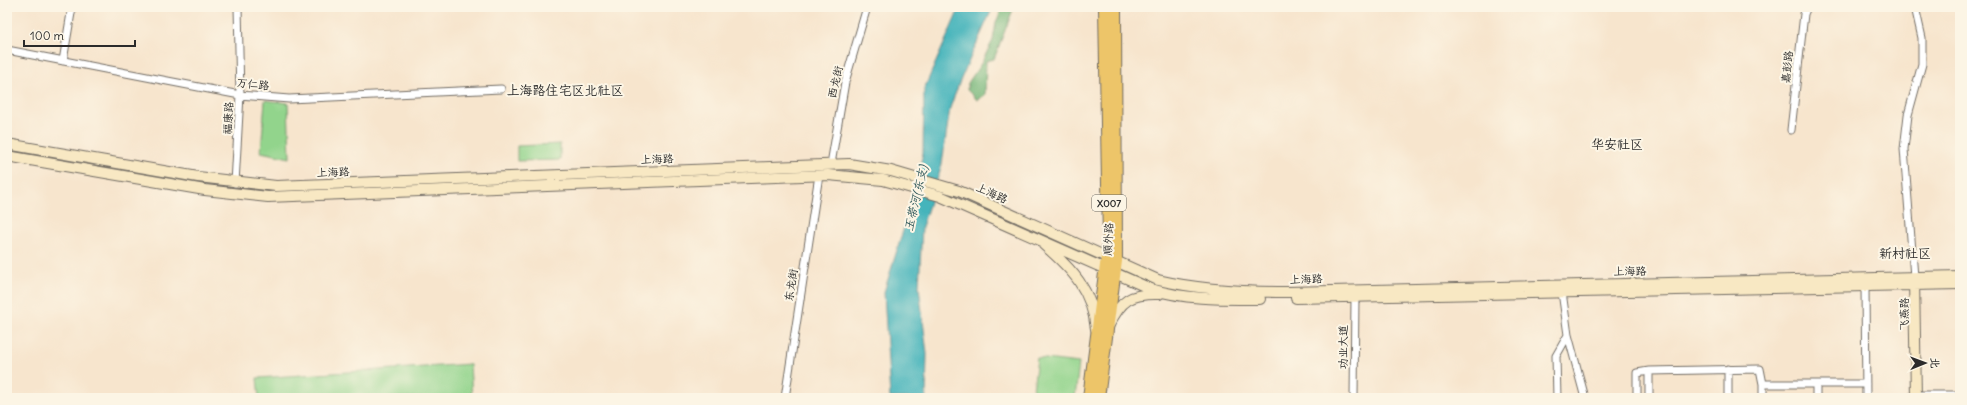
<svg xmlns="http://www.w3.org/2000/svg" width="1967" height="405" font-family="Delius,'LXGW WenKai TC',sans-serif">
<rect width="100%" height="100%" fill="#fcf5e5"/>
<filter id="ink" filterUnits="userSpaceOnUse"><feTurbulence type="fractalNoise" baseFrequency=".025" numOctaves="2"/><feDisplacementMap in="SourceGraphic" scale="8" xChannelSelector="R" yChannelSelector="G"/><feConvolveMatrix kernelMatrix="1 2 1 2 8 2 1 2 1" color-interpolation-filters="sRGB"/></filter>
<filter id="wash" filterUnits="userSpaceOnUse"><feTurbulence type="fractalNoise" baseFrequency=".012" numOctaves="4" result="noise"/><feDisplacementMap in="SourceGraphic" scale="16" xChannelSelector="R" yChannelSelector="G"/><feGaussianBlur stdDeviation="0.9" result="paint"/><feColorMatrix in="noise" values="0 0 0 0 0 0 0 0 0 0 0 0 0 0 0 0 0 1.4 0 .05"/><feComposite in="paint" operator="in"/></filter>
<g filter="url(#wash)">
<rect width="100%" height="100%" fill="#f7e5cd"/>
<path fill="#92d48c" stroke="#5e805c" d="M265,100L288,103L290,158L261,152Z
M560,144V160L517,161V146Z
M1037,358L1079,363L1075,398H1032Z
M470,364L472,398H259L257,378Z"/>
<path fill="#75b678" stroke="#507052" d="M1003,7H1014L994,59L986,61L985,95L977,100L967,90L968,83L982,62L993,40L996,22Z"/>
<path fill="#44b4bb" stroke="#387073" d="M960,7H993L960,81L950,108L942,164L922,227L919,287L927,354L926,398H890L884,292L911,205L923,153L924,89Z"/>
</g>
<g filter="url(#ink)">
<g fill="none" stroke-linecap="round" stroke-linejoin="round">
<g stroke="#726c64" stroke-width="9">
<path id="street" d="M7,50L240,95L289,99L501,89
M63,61L72,7
M1791,130L1804,14L1807,7
M831,164L845,82L867,7
M235,183L240,95L238,7
M1914,277L1904,149L1908,115L1922,64V38L1915,7
M1865,286L1866,398
M1568,335L1585,398
M1649,371V398
M1763,384V398
M1916,395H1960
M785,398L819,175
M1354,398L1355,297
M1557,398L1556,356L1568,335L1562,292
M1637,398V373L1649,371L1760,369L1763,384H1866
M1728,398V369
M1816,398V384"/>
</g>
<g stroke="#726c64" stroke-width="12">
<path id="secondary" d="M7,144L198,177L276,186L849,164L891,171L959,191L1158,280C1201,290 1245,292 1289,292L1960,276
M7,156L205,190L268,197L828,175L883,180L940,196L1151,289C1187,300 1223,299 1260,299
M1044,245C1072,269 1092,290 1096,329
M1914,278L1916,398
M1296,298L1960,284
M1109,325C1121,300 1131,293 1159,294"/>
</g>
<g stroke="#726c64" stroke-width="14">
<path id="primary" d="M1089,398L1109,242L1105,7
M1098,398L1116,261L1115,7"/>
</g>
<use href="#street" stroke="#fff" stroke-width="7"/>
<use href="#secondary" stroke="#f8e8c3" stroke-width="10"/>
<use href="#primary" stroke="#edc569" stroke-width="12"/>
</g>
</g>
<g text-anchor="middle" stroke-width="4" stroke-linejoin="round" paint-order="stroke">
<rect fill="#fcf5e5" stroke="#6a6863" stroke-width="1" x="1092" y="195" width="34" height="16" rx="3"/>
<g font-size="10" font-weight="bold" fill="#2b2b2b">
<text x="1109" y="207">X007</text>
</g>
<g font-size="11" fill="#2b2b2b" stroke="#fcf5e5">
<text transform="translate(1787 67) rotate(-84)" y="4">嘉彭路</text>
<text transform="translate(835 82) rotate(-77)" y="4">西龙街</text>
<text transform="translate(253 84) rotate(6)" y="4">万仁路</text>
<text transform="translate(228 118) rotate(-87)" y="4">福康路</text>
<text transform="translate(657 159) rotate(-2)" y="4">上海路</text>
<text transform="translate(333 172) rotate(-2)" y="4">上海路</text>
<text transform="translate(992 193) rotate(24)" y="4">上海路</text>
<text transform="translate(1108 239) rotate(-87)" y="4">顺外路</text>
<text transform="translate(1630 271) rotate(-1)" y="4">上海路</text>
<text transform="translate(1306 279) rotate(-2)" y="4">上海路</text>
<text transform="translate(791 285) rotate(-81)" y="4">东龙街</text>
<text transform="translate(1904 314) rotate(-90)" y="4">飞燕路</text>
<text transform="translate(1343 347) rotate(-90)" y="4">功业大道</text>
</g>
<g font-size="12" font-style="italic" fill="#345b5d" stroke="#fcf5e5">
<text transform="translate(916 198) rotate(-77)" y="4">玉带河(东支)</text>
</g>
<g font-size="13" fill="#2b2b2b" stroke="#fcf5e5">
<text x="565" y="95">上海路住宅区北社区</text>
<text x="1617" y="149">华安社区</text>
<text x="1905" y="258">新村社区</text>
</g>
</g>
<rect width="1967" height="405" fill="none" stroke="#fcf5e5" stroke-width="24"/>
<g transform="translate(1925 363) rotate(89)" stroke="#fcf5e5" stroke-width="3" paint-order="stroke">
<path d="M0-3L7 15L0 10L-7 15Z" fill="#2b2b2b"/>
<text y="-6" font-size="11" font-weight="bold" text-anchor="middle" fill="#2b2b2b">北</text>
</g>
<path d="M24 40v6h111v-6" fill="none" stroke="#2b2b2b" stroke-width="2"/>
<text x="30" y="40" font-size="12" fill="#2b2b2b" stroke="#fcf5e5" stroke-width="3" paint-order="stroke">100 m</text>
</svg>
